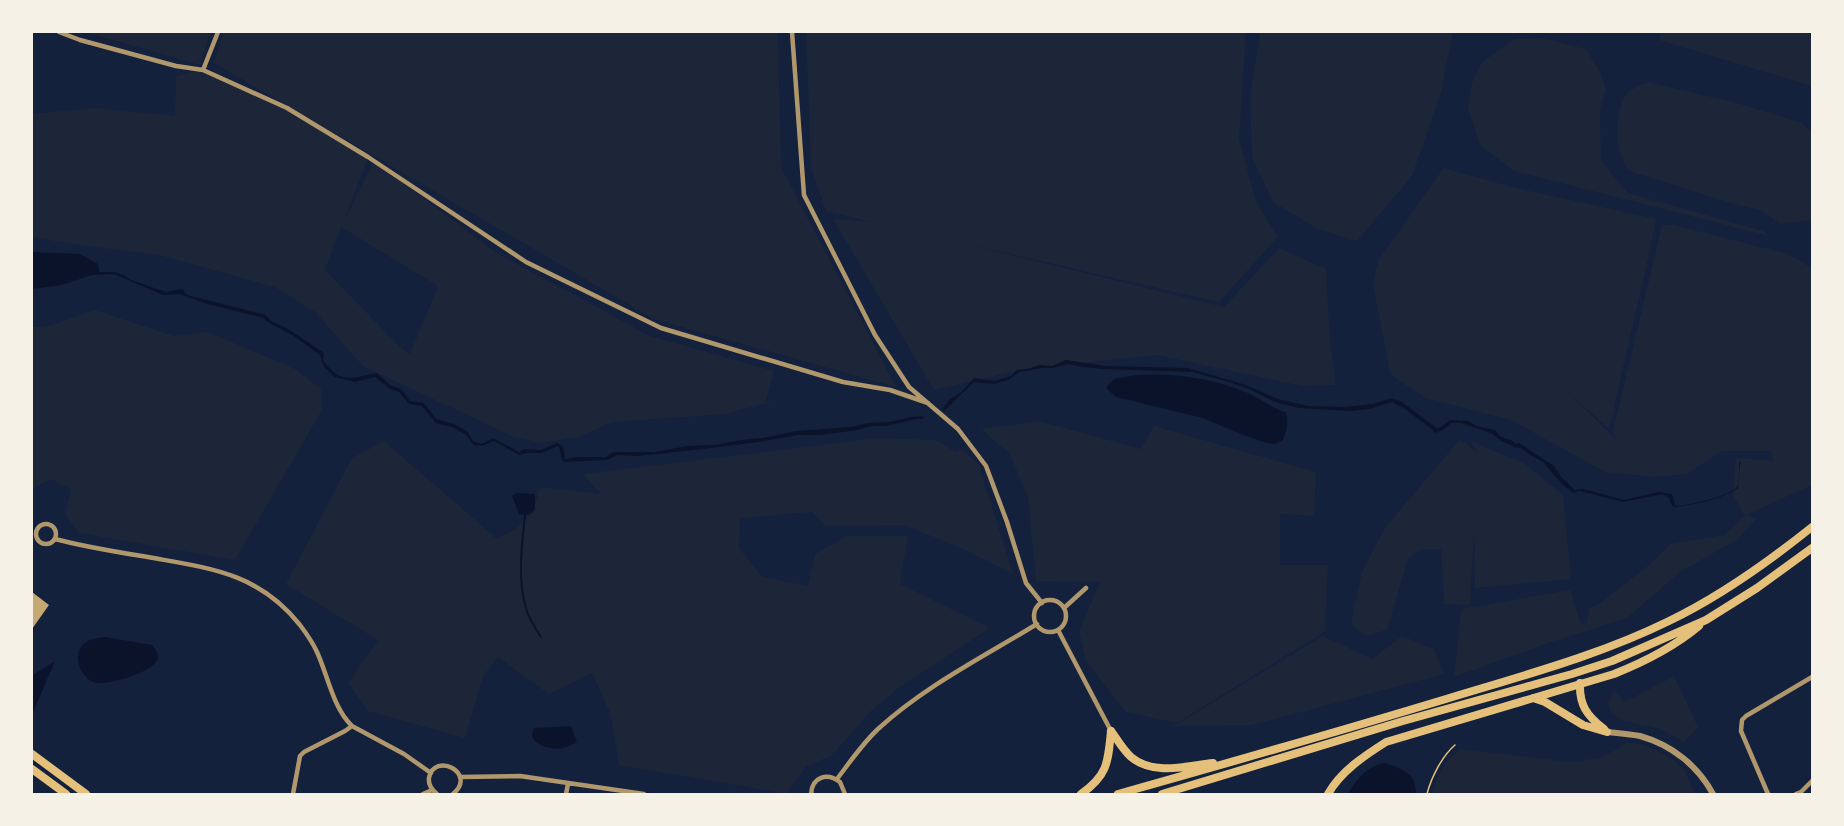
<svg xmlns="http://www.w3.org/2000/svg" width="1844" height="826" font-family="'Exo 2',sans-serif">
<rect width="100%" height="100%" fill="#14213d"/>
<path fill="#1d2539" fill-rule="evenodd" d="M85,32H211L200,65Z
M223,32H778L781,167L896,387L654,319L214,63Z
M806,32H1246L1239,139L1256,202L1278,237L1219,302L958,242L1224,307L1279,248L1326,269L1330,342L1336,385L1302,386L1157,355L1024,369L934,390L833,219L871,222L826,211L811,167Z
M1260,32H1453L1441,92L1412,176L1357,241L1318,229L1273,202L1252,157L1250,96Z
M1661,32H1812V86L1659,40Z
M1541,38L1586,49L1600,72L1606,89L1600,109L1601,161L1628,193L1763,231L1769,236L1514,171L1480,145L1468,108L1472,83L1482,62L1515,39Z
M203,70L287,108L368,157L345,219L374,161L495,252L650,336L774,371L766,401H773L726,414L612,422L578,437L543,443L514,437L363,366L315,312L275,287L159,255L72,244L32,237V114L95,108L175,116L176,76ZM341,227L438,286L410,354L402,349L325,270Z
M1648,82L1733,102L1802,123L1812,132V220L1780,224L1760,210L1728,202L1629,171C1615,152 1615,128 1621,106C1622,103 1622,99 1624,97C1629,89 1641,85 1648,82Z
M1445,166L1447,169L1512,187L1656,219L1648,259L1609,429L1568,392L1616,440L1613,432L1662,225H1674L1788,254L1812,268V485L1746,515L1756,519L1738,539L1680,572L1627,618L1548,643L1454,677L1461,609L1570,590L1581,624L1587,623L1589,609L1600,603L1649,565L1671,544L1724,535L1745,516L1733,495L1736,458L1773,461L1771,451H1722L1687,474L1654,477L1605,472L1511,420L1426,398L1401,382L1390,373L1373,284L1378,261Z
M95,310L174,336L208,332L295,369L321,389L322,410L235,560L79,533L65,514L71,489L51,479L32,489V327L48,326Z
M1039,421L1141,449L1154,426L1316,472L1314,516L1280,514V565H1328L1325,631L1177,723L1126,712L1086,661L1079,632L1100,582L1036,581L1028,498L1010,454L981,429Z
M878,438L936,440L955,452L962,450L978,463L1013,574L961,548L904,525L826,526L812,512L740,518L739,548L762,577L808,586L815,554L847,536H908L900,584L990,628L897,689L871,711L831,756L806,766L787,794L619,765L611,715L592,673L549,694L498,657L483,676L465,738L368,711L348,683L378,640L286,584L352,458L384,441L497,539L515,529L532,513L541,487L601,494L583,474Z
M1460,439L1479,454L1470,441L1525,464L1563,495L1571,579L1475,588L1474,532L1470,605L1444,604L1441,549H1422L1408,558L1387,630L1366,636L1351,624L1362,572L1385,528Z
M1323,636L1372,659L1402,636L1434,649L1444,674L1252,725L1174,726Z
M1674,676L1698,727L1684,742L1659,728L1623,721L1611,713L1608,701L1614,691L1625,702Z
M1626,743C1644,742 1669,754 1682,768C1688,775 1691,786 1695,794H1433C1435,778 1446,758 1460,749L1570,762L1598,758L1612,752Z"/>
<path fill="#0b132b" d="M32,252L80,254L98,264L99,272H114L124,275L131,280L166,292L182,289L187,295L266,315L271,321L288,329L324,353L323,360C341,385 351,378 377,373L390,385L401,389L410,401L424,403L436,419L454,424L467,431L473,441L482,444L493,438L519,452L525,449L541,450L557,443L563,446L565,459L578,457H606L613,452H655L687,446L713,445L748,439L763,438L796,431L851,427L868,423L890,422L911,417L927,416L922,417L924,419H917L886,426H873L852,431L819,435H798L765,441L712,448L638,456L618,455L607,460L564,462C559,458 562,450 558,446L541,453H527L519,455L494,441L482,446L474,445L466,435L454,428L436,423L422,406L409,404L399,392L390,389L375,377L355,382L335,377L324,367L320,355L294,336L271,324L263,318L207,304L180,294L163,295L114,274L92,275L62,285L32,289Z
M1066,360L1105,366L1188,368L1246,385L1278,399L1308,406L1345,407L1373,404L1392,398L1402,402L1438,429L1450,420L1469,421L1476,426L1495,430L1501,437L1513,441L1515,444L1519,443L1554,466L1562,478L1571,486L1574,490L1584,489L1624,500L1659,492L1672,494L1675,505L1677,506C1688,505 1734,496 1738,485C1740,478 1739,468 1739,461L1741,463L1740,464L1738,488C1720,500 1697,504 1676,507L1673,506V508L1669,498L1663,494L1623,502L1580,491L1573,493L1563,485L1543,462L1530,455L1521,448L1515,447L1501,441L1491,433L1461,423H1451L1443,430L1434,433L1433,430L1405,409L1392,402L1369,409L1351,411L1299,408L1275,402L1249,389L1229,382L1192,372L1103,369L1083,367L1068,364L1052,368H1042L1019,372L1008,380L994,384L974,382L944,411L942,409L950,399L962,392L974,378L995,381L1011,376L1017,370L1028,369L1039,365L1052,366Z
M1135,375C1174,373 1212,378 1248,393C1261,399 1272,408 1285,412C1290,420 1286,432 1283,440L1275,444L1266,443L1243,435L1203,418L1116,397L1107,389V386L1114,379Z
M517,493L535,494V509L532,513L525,515L519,514L512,496Z
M105,637L152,645C155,648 158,653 158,657C157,672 105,687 93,682C81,677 73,658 81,647C86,639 97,638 105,637Z
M55,661L34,710L32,709V679L33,675Z
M571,726L577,742C573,744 568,747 563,748C552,751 525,744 534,728Z
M1385,763C1404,770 1416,772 1416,794H1348C1356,779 1367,766 1385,763Z"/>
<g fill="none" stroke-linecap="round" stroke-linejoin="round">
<path stroke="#0b132b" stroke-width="2" d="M525,515C522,544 517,579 526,608C529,619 535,628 541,637"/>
</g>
<path fill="#c6a872" d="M32,592L49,605L32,629Z"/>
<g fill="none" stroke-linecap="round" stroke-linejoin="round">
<path stroke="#e5c07b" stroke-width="1.5" d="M1427,794C1431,778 1442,756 1455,745"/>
<path stroke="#b1986c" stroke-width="4.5" d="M59,32L80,40L176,66L203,70L287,108L368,157L526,262L661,328L843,382L890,390L928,403
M792,32L804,195L875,335L909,387L958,429L986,466L1007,522L1026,583L1042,603
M203,70L218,32
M36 534a10 10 0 1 1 20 0a10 10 0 1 1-20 0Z
M55,539C89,548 124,553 159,559C216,569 261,576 300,625C306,633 313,643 317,652C328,676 333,708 352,726L345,731L304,752L300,756L293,794
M1034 616a16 16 0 1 1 32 0a16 16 0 1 1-32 0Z
M1064,608L1086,588
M1058,630L1111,731
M352,726L404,754L431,773
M460,777L520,776L644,794
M837,779C850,762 862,744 878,729C925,686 983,657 1037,624
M423,794L432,790
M437,794C432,790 428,785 429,778C434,751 478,773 453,794
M566,794L568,784
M811,794C812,777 827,772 840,782L845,794
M1768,794L1741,731L1742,720L1746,716L1812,677
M1796,794L1801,792L1812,781"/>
<path stroke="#b1986c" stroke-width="6" d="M1607,732C1618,733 1630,734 1640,736C1672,745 1698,766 1713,794"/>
<path stroke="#e5c07b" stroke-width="8" d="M1580,683C1579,705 1587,716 1604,729
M1533,698L1545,702L1583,725L1607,732
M1111,731C1117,739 1123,750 1131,757C1154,776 1187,766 1213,763
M32,754L86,794
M32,769L66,794
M1081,794C1108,775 1108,762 1111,731
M1118,794C1228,763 1337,732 1446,699C1521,676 1598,656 1669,621C1721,596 1767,563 1812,527
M1162,794L1403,721L1572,674L1612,661L1706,620L1757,588L1812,548
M1328,794C1341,771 1364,756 1386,742L1614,674C1644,662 1674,647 1699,626"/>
</g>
<rect width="1844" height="826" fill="none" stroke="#f6f1e7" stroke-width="66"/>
</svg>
